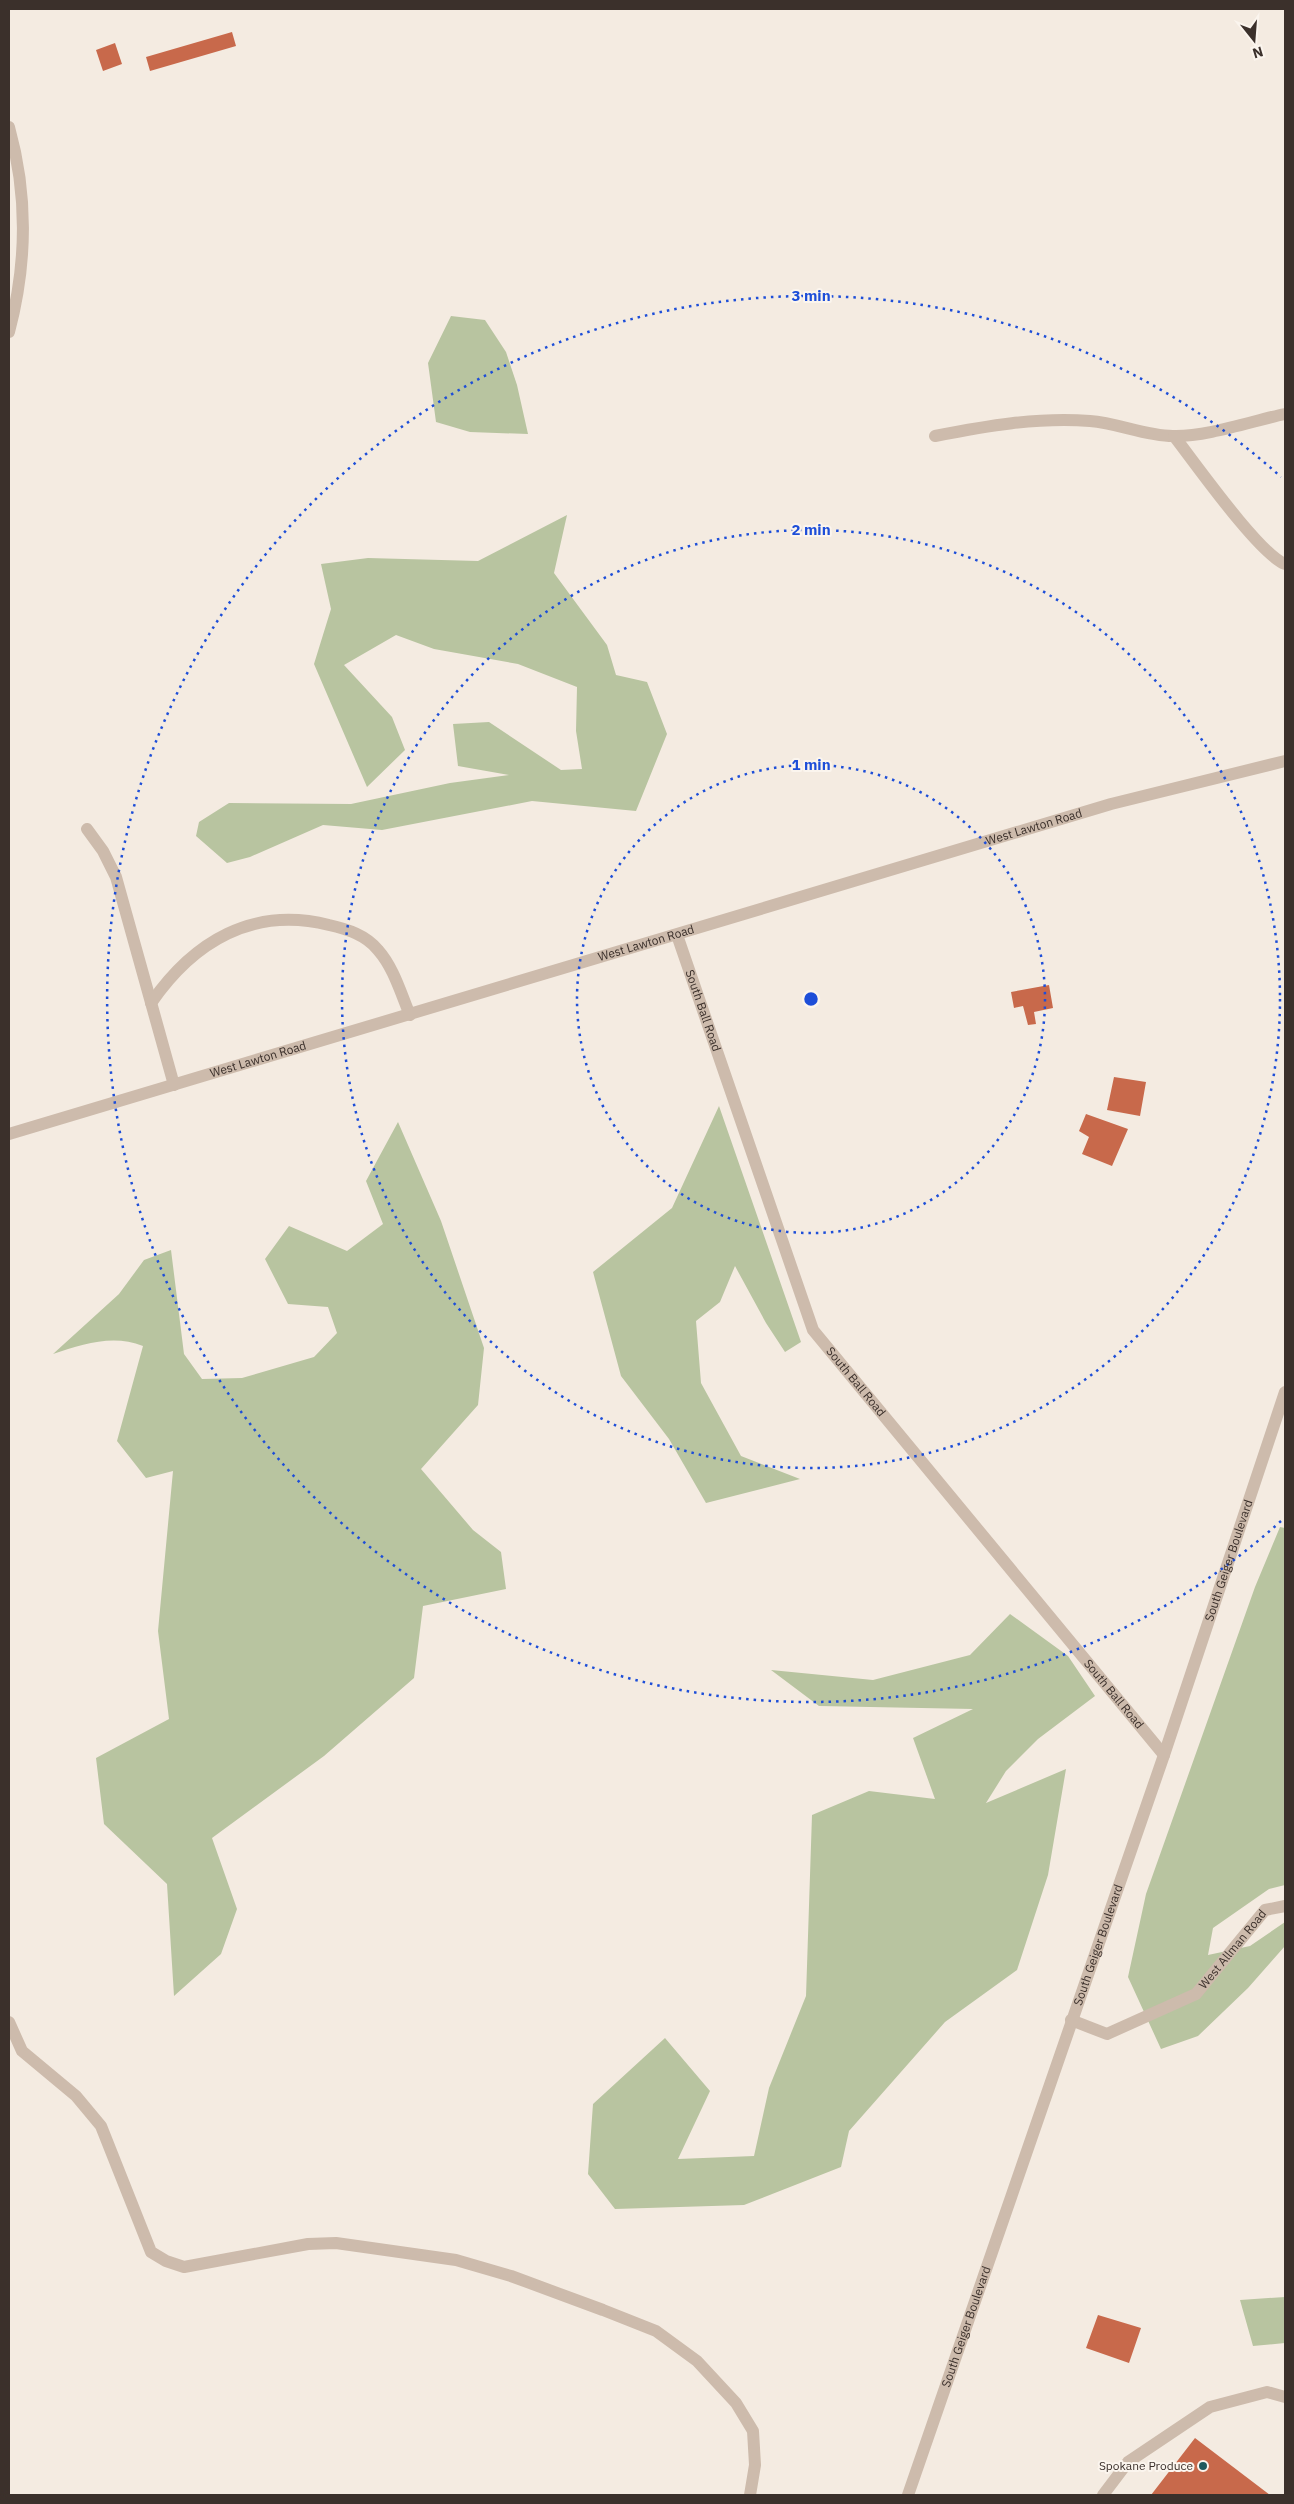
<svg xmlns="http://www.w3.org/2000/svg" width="1294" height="2504" font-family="'IBM Plex Sans',sans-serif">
<rect width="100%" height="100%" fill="#f4ebe1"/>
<path fill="#b8c4a0" d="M451,316L485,320L506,352L517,385L528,434L470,432L436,422L428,363Z
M567,515L554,573L607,645L616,675L647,682L667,734L636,811L532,801L382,830L323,825L250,857L227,863L196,836L199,822L229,803L351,804L450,783L509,775L458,766L453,724L489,722L561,770L582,769L576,731L577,687L518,664L434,649L396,635L344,665L392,717L405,750L367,787L314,664L331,609L321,564L368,558L478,561Z
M719,1106L801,1342L785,1352L766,1323L735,1266L720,1302L696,1321L701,1383L741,1456L800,1479L706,1503L669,1439L621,1376L593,1272L672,1208Z
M398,1122L441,1221L484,1348L478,1405L421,1469L473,1530L501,1552L506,1589L423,1606L414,1678L324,1756L212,1838L237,1909L221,1954L174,1996L167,1884L104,1824L96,1758L169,1719L158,1631L173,1471L146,1478L117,1441L143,1346C113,1334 83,1344 53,1354L119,1294L144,1260L171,1250L184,1354L202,1379L242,1378L314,1357L337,1333L328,1307L288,1304L265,1259L289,1226L347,1251L383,1224L366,1181Z
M1280,1527L1285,1528V1885L1269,1889L1213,1928L1208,1955L1250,1946L1285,1922V1946L1248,1988L1198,2036L1161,2049L1128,1977L1146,1894L1255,1587Z
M1010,1614L1068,1656L1095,1696L1038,1739L1006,1771L986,1803L1066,1769L1048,1875L1017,1970L945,2022L849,2131L841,2167L744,2205L615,2209L588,2174L593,2104L665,2038L710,2091L678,2159L754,2156L769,2088L806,1996L812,1815L869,1791L935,1799L913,1738L973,1709L819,1706L771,1670L873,1680L970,1655Z
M1285,2297V2343L1253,2346L1240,2300Z"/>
<path fill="#c8694b" d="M232,32L236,46L150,71L146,57Z
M115,43L122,64L103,71L96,50Z
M1049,985L1053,1008L1034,1012L1036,1024L1028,1025L1023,1006L1014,1008L1011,992Z
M1114,1077L1146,1082L1140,1116L1107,1110Z
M1086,1114L1128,1129L1112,1166L1082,1154L1089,1137L1079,1131Z
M1098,2315L1141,2328L1129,2363L1086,2348Z
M1195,2438L1270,2495H1151Z"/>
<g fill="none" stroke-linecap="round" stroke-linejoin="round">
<g stroke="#cdbbac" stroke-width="12">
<path d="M9,127C28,195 27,264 9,332"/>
<path d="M935,436C986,426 1037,417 1090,421C1118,423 1145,436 1173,436C1206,437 1252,421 1285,414"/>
<path d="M1174,436C1195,463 1259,554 1285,564"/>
<path d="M87,829L103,851L116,877L174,1085"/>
<path id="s1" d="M677,935L813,1330L1164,1755"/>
<path d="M151,1003C194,941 253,906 329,925C347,929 366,935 378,950C394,968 401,994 410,1015"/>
<path id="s2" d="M9,1134L1111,804L1285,761"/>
<path id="s3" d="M1071,2020L1107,2034L1196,1994L1265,1910L1285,1906"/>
<path d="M9,2022L22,2051L76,2096L101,2126L151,2252L166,2261L184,2267L308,2244L336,2243L456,2260L511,2276L603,2310L656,2331L697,2361L736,2403L753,2431L755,2465L750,2495"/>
<path id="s4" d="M908,2495L1164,1755L1285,1392"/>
<path d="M1103,2495L1128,2462L1210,2407L1267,2392L1285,2397"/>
</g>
</g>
<g fill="none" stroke="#1d4ed8" stroke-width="2.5" stroke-dasharray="2.5 5">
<circle cx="811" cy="999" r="234"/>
<circle cx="811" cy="999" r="469"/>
<path d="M1281 1521A703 703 0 1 1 1281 477"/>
</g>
<circle fill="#1f5a5e" stroke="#fbf5ee" stroke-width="2" cx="1203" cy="2466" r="5"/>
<g text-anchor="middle" stroke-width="4" stroke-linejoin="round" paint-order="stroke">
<g font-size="12" fill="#3b302b" stroke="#fbf5ee">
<text dy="4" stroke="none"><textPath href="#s2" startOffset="1070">West Lawton Road</textPath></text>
<text dy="4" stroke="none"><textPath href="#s2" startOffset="665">West Lawton Road</textPath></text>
<text dy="4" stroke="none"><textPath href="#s1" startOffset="80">South Ball Road</textPath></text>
<text dy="4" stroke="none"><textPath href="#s2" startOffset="260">West Lawton Road</textPath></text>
<text dy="4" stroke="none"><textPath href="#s1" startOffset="485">South Ball Road</textPath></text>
<text dy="4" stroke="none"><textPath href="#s4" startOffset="988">South Geiger Boulevard</textPath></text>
<text dy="4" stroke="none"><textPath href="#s1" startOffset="890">South Ball Road</textPath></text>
<text dy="4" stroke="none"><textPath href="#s4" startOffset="582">South Geiger Boulevard</textPath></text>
<text dy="4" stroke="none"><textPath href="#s3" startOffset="194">West Allman Road</textPath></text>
<text dy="4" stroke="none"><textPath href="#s4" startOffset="178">South Geiger Boulevard</textPath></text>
</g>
<g font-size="12" fill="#3b302b" stroke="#fbf5ee" text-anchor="end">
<text x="1193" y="2470">Spokane Produce</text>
</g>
</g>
<circle cx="811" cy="999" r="8" fill="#1d4ed8" stroke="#fbf5ee" stroke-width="2.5"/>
<g font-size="15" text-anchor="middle" font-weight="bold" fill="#1d4ed8" stroke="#fbf5ee" stroke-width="4" stroke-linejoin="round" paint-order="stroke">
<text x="811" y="301">3 min</text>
<text x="811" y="535">2 min</text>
<text x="811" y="770">1 min</text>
</g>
<rect width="1294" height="2504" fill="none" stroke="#3b302b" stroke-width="20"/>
<g transform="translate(1254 40) rotate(163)" stroke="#fbf5ee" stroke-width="4" paint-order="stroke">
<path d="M0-4L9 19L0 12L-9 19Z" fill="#3b302b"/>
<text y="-8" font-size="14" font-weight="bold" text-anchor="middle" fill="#3b302b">N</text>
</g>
</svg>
